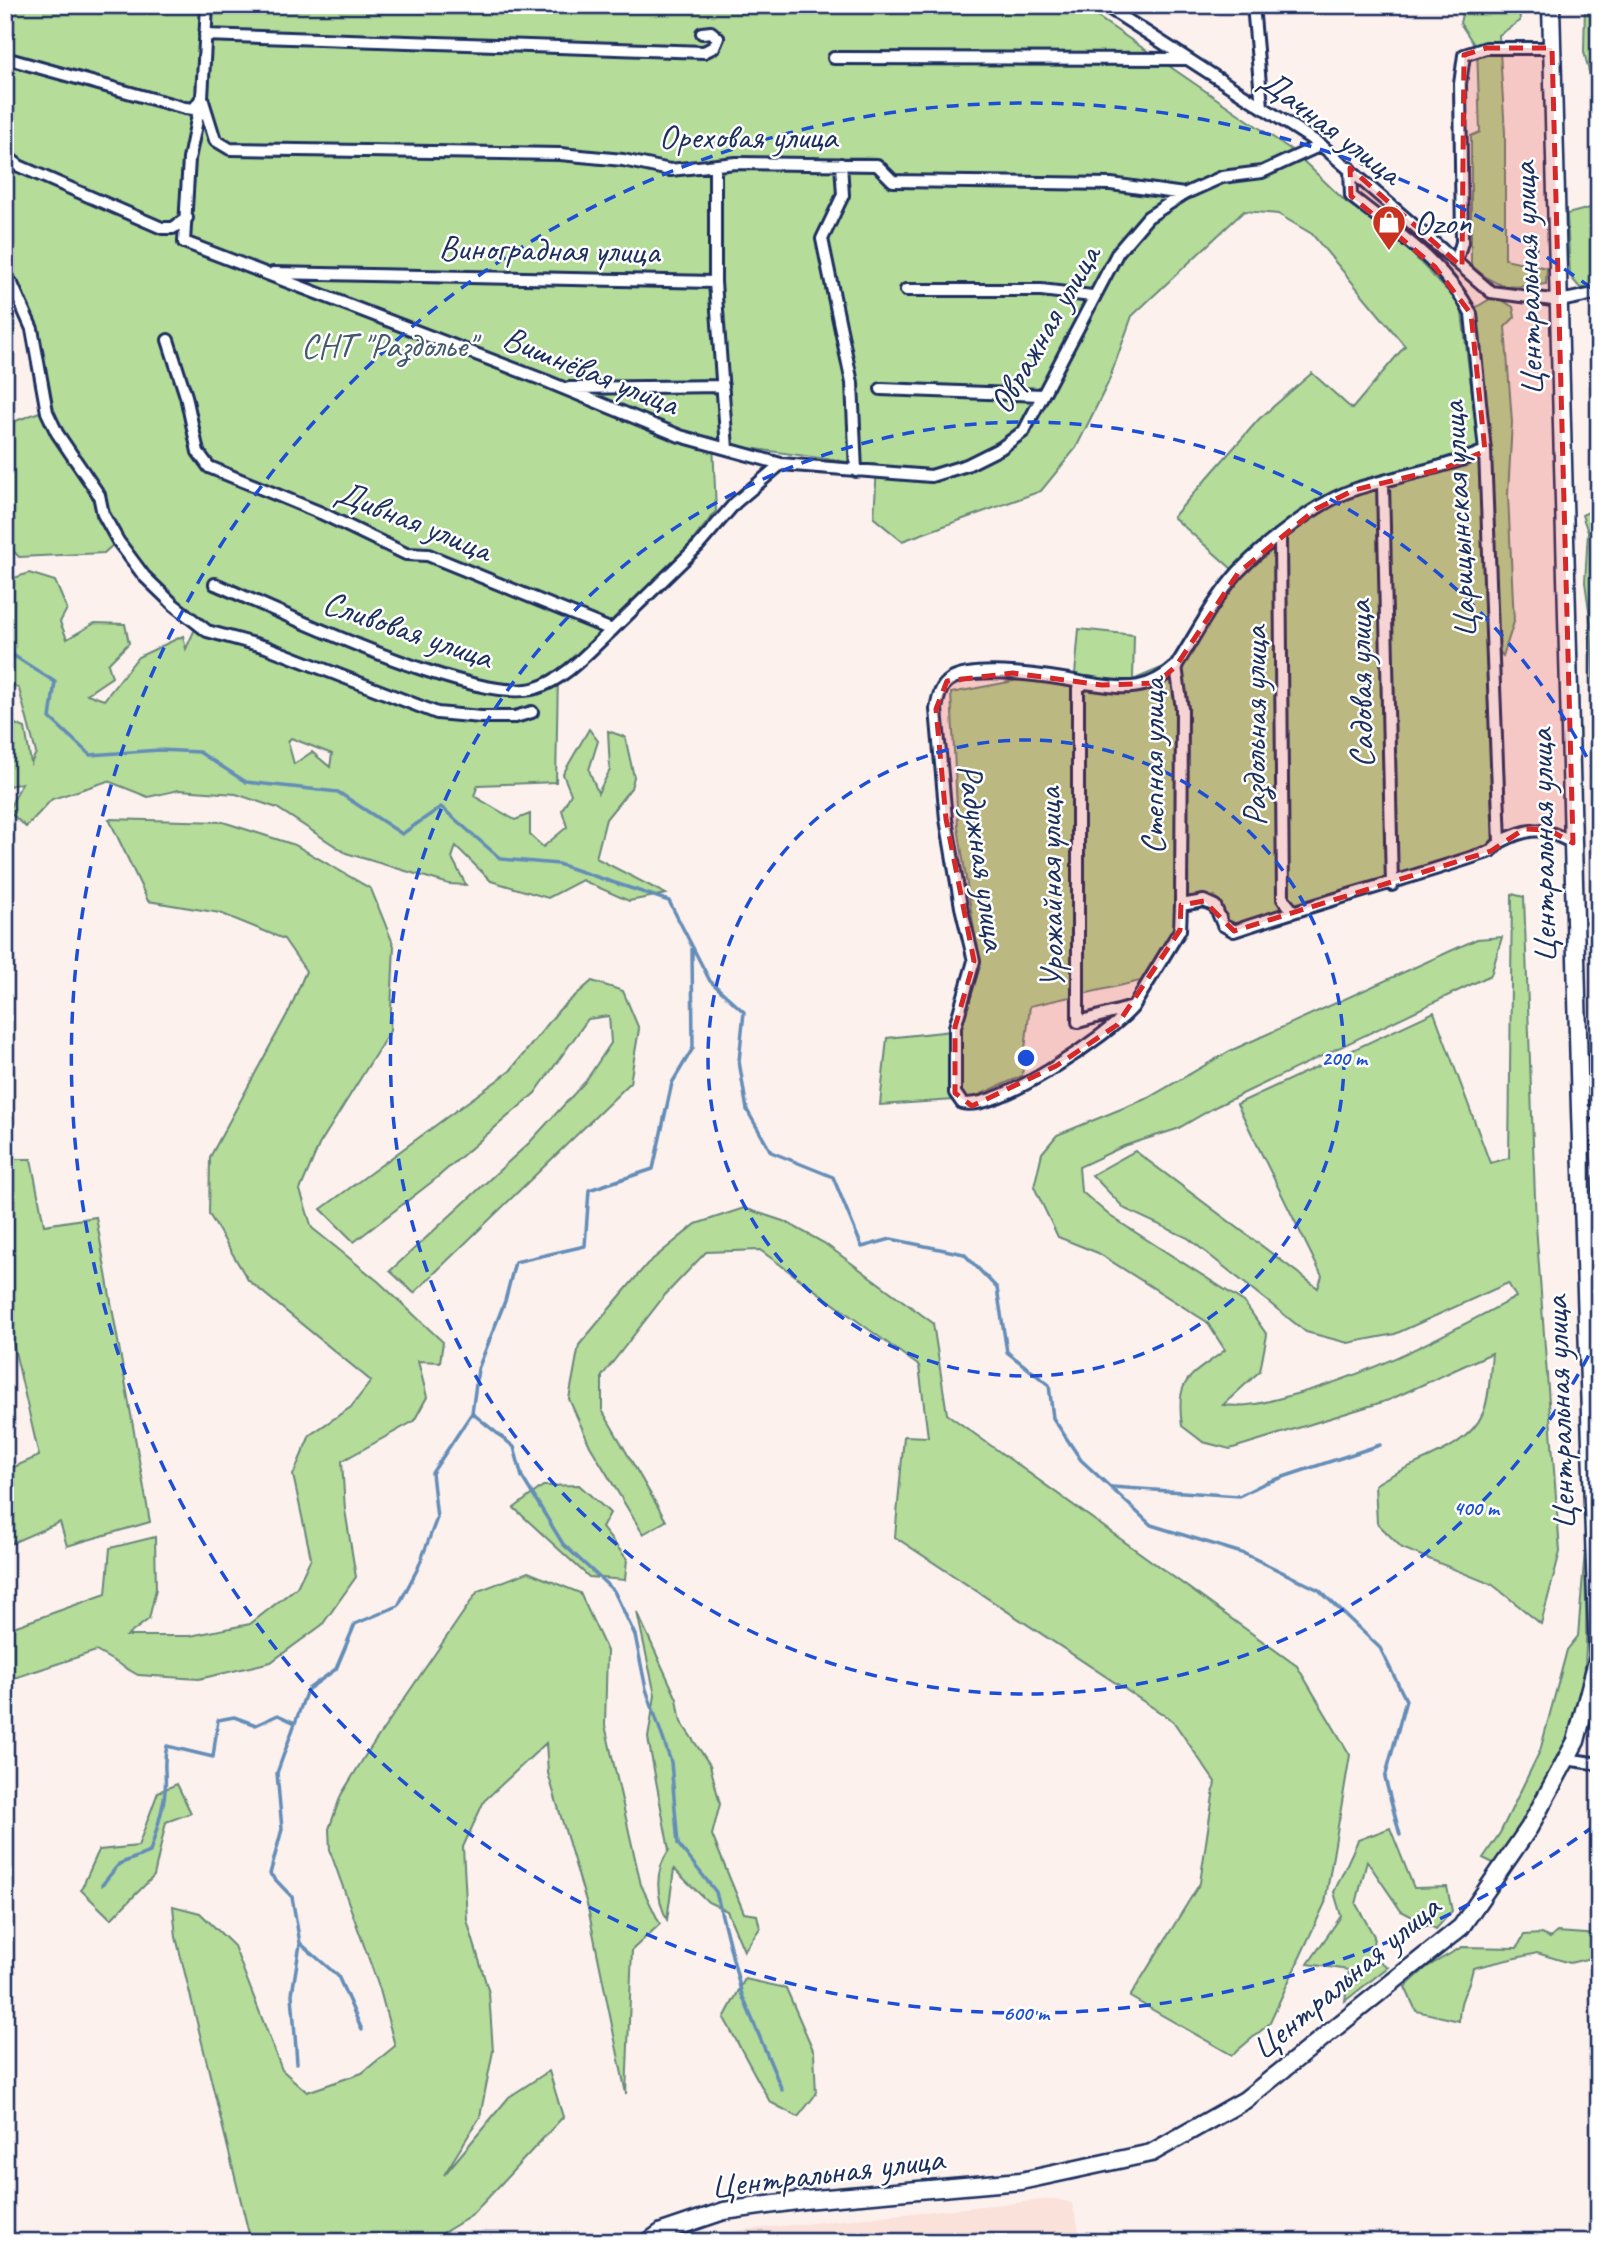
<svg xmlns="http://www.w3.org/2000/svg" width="1604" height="2247" font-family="Caveat,sans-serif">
<rect width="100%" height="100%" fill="#fdf1ee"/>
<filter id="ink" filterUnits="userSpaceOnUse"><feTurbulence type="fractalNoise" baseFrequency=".0143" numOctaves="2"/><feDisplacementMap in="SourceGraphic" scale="14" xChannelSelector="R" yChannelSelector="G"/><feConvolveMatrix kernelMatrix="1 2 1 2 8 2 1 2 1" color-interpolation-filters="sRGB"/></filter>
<g filter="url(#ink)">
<path fill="#fae1da" d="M1054,2199L1072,2203L1082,2242H705L741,2230Z"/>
<path fill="#b5dc98" stroke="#68867b" stroke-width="2" fill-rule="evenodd" d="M5,5H1080L1293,151L1346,202L1395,236L1461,305L1481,467L1493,851L1228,926L1215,896L1177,905L1175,936L1155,959L1145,980L1030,1006L1022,1076L970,1099L880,1105L887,1038L961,1030L976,975V942L958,827L951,693L1019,680L1074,686L1079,629L1134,635L1133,680L1173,663L1232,569L1173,517L1259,419L1312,373L1352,409L1405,346L1312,234L1278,214L1244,211L1132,316L1108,383L1076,448L1041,491L902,541L874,518L877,466L713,443L716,511L677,560L558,675L556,782L478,785L474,796L515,820L530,814V835L543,847L567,827L562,810L571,794L563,774L589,729L598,741L589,770L598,793L610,770L608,731L625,737L634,777L631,788L606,819L596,858L666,894L629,901L582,880L548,898L491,881L456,846L452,858L466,885L449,884L346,853L277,808L236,794L179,790L148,797L108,781L52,799L26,827L8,811L22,783L5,787V720L25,728L31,763L36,753L19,689L5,679V581L29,573L55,581L67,609L60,622L67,639L95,623L125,624L129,643L108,664L112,677L87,694L104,700L138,657L183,636L186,649L195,629L141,578L114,544L104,553L19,557L5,542V425L50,408L37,331L19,286L5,277ZM291,738L332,754L330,767L312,752L294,764L288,742Z
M1464,5H1519L1520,21L1499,35L1505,133V259L1547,268L1546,284C1510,288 1499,291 1471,265V136L1480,132L1477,49L1460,23Z
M1585,5H1599V287L1580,288L1570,276L1567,214L1594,207V91L1584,52Z
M1495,296L1513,307L1515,317L1505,327L1512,422L1508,495L1514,622L1503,656L1494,645L1475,333V308Z
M1599,507V831L1592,829L1594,701L1591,624L1585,582L1588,532L1582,515Z
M109,819L223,822L295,845L371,889L394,946L390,1031L319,1145L300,1190L312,1228L379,1282L443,1342L440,1362L418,1361L427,1397L414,1421L342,1461L345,1510L356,1577L322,1625L271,1662L199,1679L138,1675L96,1651L5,1681V1630L106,1594L110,1548L155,1537L156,1589L149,1619L127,1636H190L250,1624L297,1587L311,1558L293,1475L310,1435L351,1407L371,1381L248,1280L209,1214L210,1157L290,1009L306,971L284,939L220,913L148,901Z
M1512,894L1524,897L1536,1225L1560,1552L1541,1624L1493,1585L1402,1548L1377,1523L1375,1485C1407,1461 1466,1453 1483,1413C1490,1397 1490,1371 1492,1353L1389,1400L1230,1449L1203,1442L1182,1426C1175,1376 1190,1378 1225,1350L1207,1322L1098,1253L1058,1237L1034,1187L1042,1153L1057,1135L1148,1098L1230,1051L1477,939L1502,937L1491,975L1217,1106L1177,1129L1124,1146L1079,1167L1081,1191L1110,1216L1244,1302L1267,1335L1260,1371L1223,1405C1250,1408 1270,1401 1296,1394C1375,1373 1444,1335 1516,1297L1508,1283L1395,1334L1348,1343L1306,1332L1188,1238L1125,1209L1092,1175L1135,1151L1318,1288L1322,1276L1237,1104L1434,1012L1490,1163L1509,1158Z
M592,981L623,991L639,1029L630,1083L414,1293L390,1271L529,1143L585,1082L611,1043L609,1016L588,1019L535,1093L433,1181L354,1242L321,1209L510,1071L559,1010Z
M5,1159H31L44,1225L96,1217L150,1522L67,1546L60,1522L5,1546V1471L39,1456L5,1308Z
M744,1208L786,1222L824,1243L933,1323L947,1414L1297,1666L1350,1755L1325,1903L1269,2024L1232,2055L1130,1997L1200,1883L1215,1782L1173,1721L895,1537L904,1436L928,1437L919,1366L760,1250L706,1252L665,1295L602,1376V1410L666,1521L643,1534L590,1446L569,1399L579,1345L647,1264L696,1224Z
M579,1485L610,1513L602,1528L627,1559L625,1580L589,1577L514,1508L543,1486Z
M1585,1550C1585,1601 1590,1654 1580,1704C1568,1758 1524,1817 1495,1864L1483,1858L1500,1833L1540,1751L1567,1650L1578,1636Z
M528,1572L580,1593L607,1651L605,1725L641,1885L660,1924L632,1950L626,2094L588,1908L548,1773L546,1743L484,1801L463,1847L467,1920L489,1993L493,2051L480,2117L444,2175L509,2097L549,2071L563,2117L471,2216L428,2242H251L176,1937L173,1906L200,1913L234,1946L282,2070L307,2092L362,2073L395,2046L380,1990L330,1851L329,1829L341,1795L365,1756L478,1591Z
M637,1612L677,1699L681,1722L710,1765L720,1804L712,1835L744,1913L757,1915L760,1928L744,1951L727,1911L708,1902L674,1869L667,1920C656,1897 654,1871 669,1850L648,1738L655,1695Z
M177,1784L191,1813L166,1822L154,1876L111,1919L81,1890L99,1850L138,1846L158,1792Z
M1390,1828L1414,1888L1447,1887L1452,1911L1436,1929L1401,1911L1367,1861L1356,1904L1374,1936L1372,1956L1388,1967L1345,2001L1349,1970L1308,1964L1341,1916L1334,1892L1358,1840Z
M1557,1932L1599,1935V1956L1570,1963L1537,1953L1473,1968C1469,1991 1459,1995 1459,2021L1416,2011L1405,1987L1427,1967L1462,1947L1517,1948L1524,1935L1541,1934L1550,1938Z
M745,1979L786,1988L814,2052L816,2094L798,2117L770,2102L724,2018Z"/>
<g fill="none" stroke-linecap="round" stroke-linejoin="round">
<path stroke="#648db7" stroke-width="3.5" d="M5,650L55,682L50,718L90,755L159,750L199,752L246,782L338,792L402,834L441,807L501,859L558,864L669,901L710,981L744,1012L739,1061L747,1110L771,1152L833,1177L862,1247L891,1239L964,1254L997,1288L1007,1352L1049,1385L1053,1418L1081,1460L1151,1525L1245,1554L1319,1590L1380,1648L1406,1700L1385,1778L1400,1835
M692,949L693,1048L672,1083L653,1169L589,1190L585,1246L515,1262L505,1301L478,1369L472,1413L514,1447L522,1477L563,1544L614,1591L635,1635L646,1689L671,1762L678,1844L716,1892L742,1995L782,2090
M1112,1487L1239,1496L1265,1483L1380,1445
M102,1885L119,1864L150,1852C156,1831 163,1812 165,1791C167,1773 162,1765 167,1746L213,1757L218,1720L234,1717L256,1725L278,1715L295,1723
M362,2030L338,1976L300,1943L292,1897L270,1874L282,1829L277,1773L307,1690L336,1669L355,1624L398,1606L418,1568L437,1518L432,1473L472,1413
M297,2063L292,1994L300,1944"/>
<g stroke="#1b2f5e" stroke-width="16">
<path id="street" d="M207,5L202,98L215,140L230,149L560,154L623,160L670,170L736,163L877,165L893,181L1111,184L1184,194L1222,177L1262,172L1321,145
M1104,5L1321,145L1491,292L1560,301L1599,293
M1253,5L1262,107
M205,35L704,52L714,47L718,38L711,32L702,33
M5,58L185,108L194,109L200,100
M834,58L1185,59
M201,100L189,159L184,242L546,381L680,436L727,449L715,282
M5,155L19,166L162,228H173L187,218
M841,164L843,195L822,239L852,383L856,471
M1350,168L1351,196C1393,230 1447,264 1471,314L1485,451L1500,842C1532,826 1542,827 1573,843
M1456,262L1462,242L1460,84L1464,55L1486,48H1552
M273,273L715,282V167
M5,280L12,284L32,329L47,412L57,433L99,495L103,514L118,541L144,576L174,605L207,631L266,647L437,713L481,717H515L532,712
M906,290H1041L1092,296
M168,340L186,396L198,452L209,467L321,513L406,554L428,555L612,630L698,546L735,503L781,464
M569,388L723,386
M881,389L1042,395
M727,449L781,464L931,476L967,465L1001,448L1024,431L1118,252L1148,217L1184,194
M1485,451C1442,469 1400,475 1356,489C1318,501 1266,543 1238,572C1214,599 1195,636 1176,666L1182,709L1181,905L1204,901L1215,906L1223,925L1234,931C1319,902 1406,880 1491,851L1500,842
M1383,483L1392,885
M1280,537L1283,899L1293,911
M215,584C277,610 478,707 536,688C566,679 590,650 612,630
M1176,666C1145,694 1124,688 1085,683L1078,688V1022L1133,1007L1180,930L1181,905
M1085,683C1055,677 975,664 950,680C940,686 938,699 936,709L946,819L961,907L974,961L955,1027V1093L962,1103C997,1112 1109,1035 1133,1007
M1580,1110L1599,1114
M1566,1759L1599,1764"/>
</g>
<g stroke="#1b2f5e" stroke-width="21">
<path id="secondary" d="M648,2242L662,2232L724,2211L804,2200L1021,2181L1151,2153L1245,2100L1461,1927L1529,1828L1576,1741L1598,1657L1580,1110L1551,5"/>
</g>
<use href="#street" stroke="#fff" stroke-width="10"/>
<use href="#secondary" stroke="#fff" stroke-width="16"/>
</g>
</g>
<path fill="#d62828" fill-opacity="0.2" stroke="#d62828" stroke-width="5" stroke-dasharray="14 9" stroke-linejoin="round" d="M1486,48H1552L1573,843L1549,830L1524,829L1491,851L1234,931L1204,901L1181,905L1180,930L1117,1025L1056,1066L972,1106L955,1093V1027L974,961L946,819L936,709L947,681L1013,673L1102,685L1157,683L1176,666L1238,573L1316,509L1354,490L1445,468L1485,451L1471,314L1435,267L1351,196L1350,168L1462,267L1464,55Z"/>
<g fill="none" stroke="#1d4ed8" stroke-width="3.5" stroke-dasharray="12 9">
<circle cx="1026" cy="1058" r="318"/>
<path d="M1598 1337A636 636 0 1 1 1598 779"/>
<path d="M1594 1826A955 955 0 1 1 1594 290"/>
</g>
<defs>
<g id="shop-pin" transform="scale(1.75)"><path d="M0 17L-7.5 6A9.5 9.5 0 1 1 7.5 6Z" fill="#c8321e" stroke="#fff"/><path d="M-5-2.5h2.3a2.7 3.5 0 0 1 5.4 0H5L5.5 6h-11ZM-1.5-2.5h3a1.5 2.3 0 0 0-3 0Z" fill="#fff"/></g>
</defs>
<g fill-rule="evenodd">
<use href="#shop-pin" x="1389" y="222"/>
</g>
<g text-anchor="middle" stroke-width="5" stroke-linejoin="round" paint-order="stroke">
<g font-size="35" fill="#1b2f5e" stroke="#fff">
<text transform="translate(1331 126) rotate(37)" y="12">Дачная улица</text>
<text x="748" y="148">Ореховая улица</text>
<text transform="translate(549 249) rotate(1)" y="12">Виноградная улица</text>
<text transform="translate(1527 279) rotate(-92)" y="12">Центральная улица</text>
<text transform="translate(1044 329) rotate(-60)" y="12">Овражная улица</text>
<text transform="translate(591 370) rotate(22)" y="12">Вишнёвая улица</text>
<text transform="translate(414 520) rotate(22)" y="12">Дивная улица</text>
<text transform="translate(1458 520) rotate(-93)" y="12">Царицынская улица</text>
<text transform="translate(408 629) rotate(19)" y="12">Сливовая улица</text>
<text transform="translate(1360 684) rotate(-91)" y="12">Садовая улица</text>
<text transform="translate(1254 726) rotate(-90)" y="12">Раздольная улица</text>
<text transform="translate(1152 766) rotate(-90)" y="12">Степная улица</text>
<text transform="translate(1542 846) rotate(-91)" y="12">Центральная улица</text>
<text transform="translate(983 857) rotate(82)" y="12">Радужная улица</text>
<text transform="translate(1050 888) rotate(-91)" y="12">Урожайная улица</text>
<text transform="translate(1559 1413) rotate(-92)" y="12">Центральная улица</text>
<text transform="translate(1345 1977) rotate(-40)" y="12">Центральная улица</text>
<text transform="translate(827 2172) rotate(-7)" y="12">Центральная улица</text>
</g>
<g font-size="35" fill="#1b2f5e" stroke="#fff" text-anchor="start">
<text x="1414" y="234">Ozon</text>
</g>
<g font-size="35" fill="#425a6c" stroke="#fff">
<text x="388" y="357">СНТ "Раздолье"</text>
</g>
</g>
<circle cx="1026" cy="1058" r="10" fill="#1d4ed8" stroke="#fff" stroke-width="3.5"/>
<g font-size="21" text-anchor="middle" font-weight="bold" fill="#1d4ed8" stroke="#fff" stroke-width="5" stroke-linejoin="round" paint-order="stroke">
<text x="1344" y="1065">200 m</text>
<text x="1476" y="1515">400 m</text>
<text x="1026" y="2020">600 m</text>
</g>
<rect width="1604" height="2247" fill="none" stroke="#fff" stroke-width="28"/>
<rect x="14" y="14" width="1576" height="2219" fill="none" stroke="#1b2f5e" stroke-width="2.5" filter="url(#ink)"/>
</svg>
